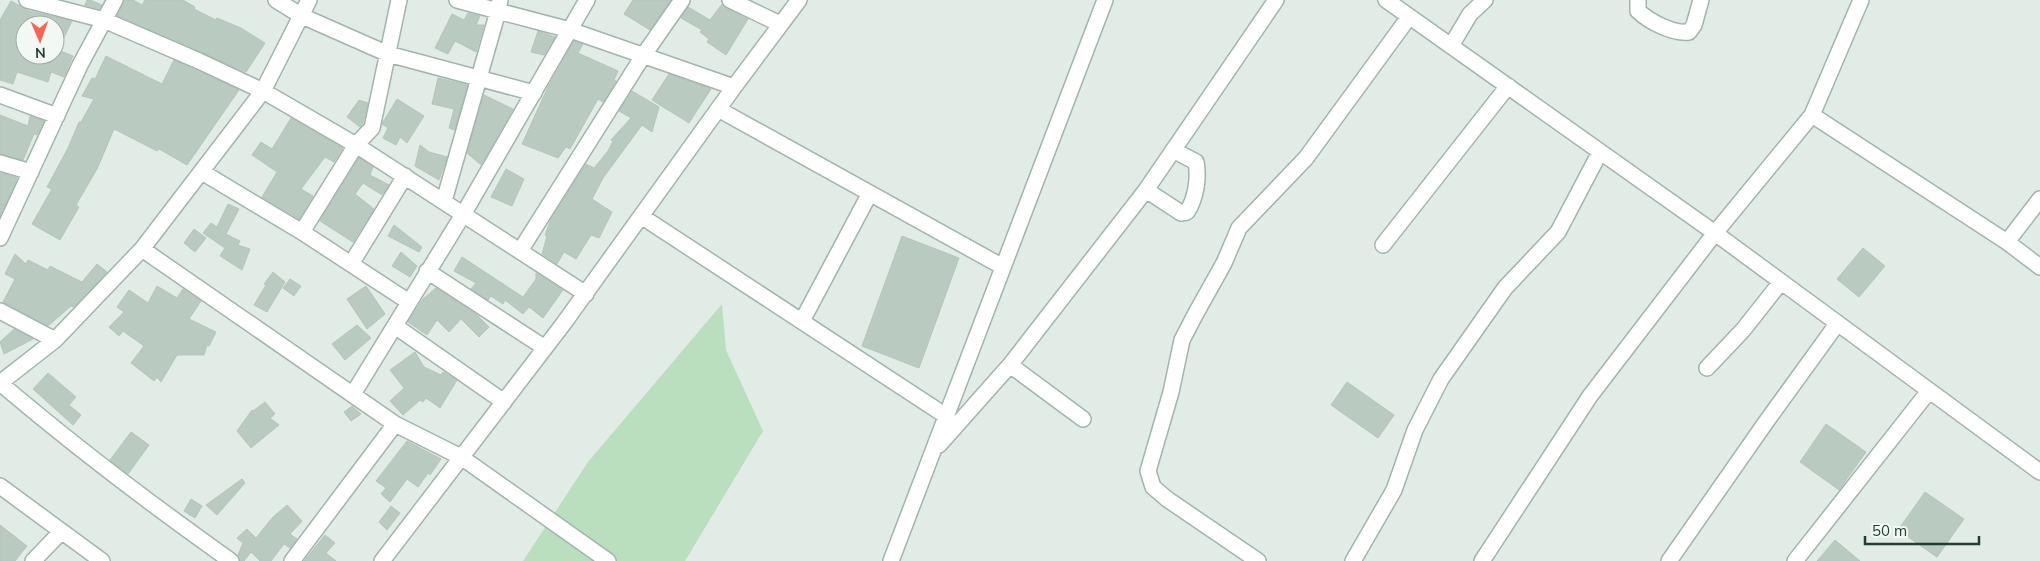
<svg xmlns="http://www.w3.org/2000/svg" width="2040" height="561" font-family="Mulish,sans-serif">
<rect width="100%" height="100%" fill="#e1ece6"/>
<path fill="#b9dfbe" d="M722,304L726,350L763,431L685,561H523L588,462Z"/>
<path fill="#b9cac1" stroke="#b3c6bc" fill-rule="evenodd" d="M87,0H90L102,5L99,9L85,5Z
M124,0H133L142,5L145,0H183L195,7L194,9L216,20L217,18L241,28L265,43L246,72L117,16Z
M633,0H671L650,30L624,14Z
M11,1L29,11L72,21L58,50L73,56L64,77L51,72L48,82L17,72L13,84L0,80V20ZM25,25H55V55H25Z
M722,4L726,8L748,19L726,55L707,42L709,39L700,32L702,30L681,18L688,7L710,20Z
M468,13L480,16L476,25H484L476,52L455,41L448,54L435,48L452,14L464,20Z
M538,31L555,37L544,55L531,52Z
M574,41L583,44L578,53L618,71L614,80L616,81L603,102L598,99L570,149L566,147L558,158L522,144L548,87Z
M106,56L162,84L174,60L239,90L187,165L159,149L157,151L114,129L97,169L76,205L79,207L60,240L32,224L52,189L47,187L68,148L79,122H81L94,99L82,96L92,78L95,79Z
M669,74L711,89L689,123L652,100Z
M438,78L467,85L455,130L449,128L454,109L432,104Z
M632,91L659,107L652,132L642,125L603,178L592,199L612,212L599,238L591,235L576,259L564,252L557,264L542,254L547,236L545,235L551,219L586,164L594,168L608,151L613,141L611,140L631,118L619,111Z
M484,95L513,109L481,165L467,153Z
M397,99L424,116L407,143L400,137L396,145L383,138L388,128L382,124Z
M359,100L368,103L363,123L360,127L347,117Z
M0,115L28,126L30,116L44,121L37,135L34,134L23,160L0,154Z
M291,118L343,148L334,162L325,157L301,189L313,196L299,219L262,197L277,172L252,155L261,142L272,149Z
M420,145L429,152L447,157L439,180L415,166Z
M359,158L373,167L370,175L389,185L382,195L363,183L355,194L374,209L353,242L320,221Z
M506,169L524,179L512,206L491,197Z
M0,173L17,178L0,216Z
M228,204L239,209L226,234L240,241L238,245L250,249L242,270L220,256L225,248L203,233L211,223L217,227Z
M394,225L422,247L419,252L388,236Z
M194,229L206,238L195,252L184,243Z
M902,236L959,258L919,368L862,346Z
M1863,248L1885,266L1859,297L1837,279Z
M401,252L417,266L410,277L392,266Z
M15,254L26,264L28,260L48,270L50,266L82,282L97,264L107,272L74,307L71,306L48,326L3,302L15,279L5,274Z
M462,257L523,297L536,279V273L563,290L543,318L529,307L523,314L505,300L503,304L491,296L488,300L471,289L476,283L454,271Z
M273,272L285,282L267,312L254,305L266,285L264,284Z
M290,279L301,286L294,296L283,288Z
M157,286L177,298L183,289L201,301L189,319L216,332L209,346L207,345L204,355H177L161,382L157,377L154,381L131,363L144,346L123,331L119,336L109,327L124,312L117,307L129,290L148,303Z
M366,286L385,314L367,329L347,299Z
M436,288L477,315L489,327L479,337L461,319L449,332L437,320L427,335L408,322L423,299Z
M357,325L371,338L345,360L332,344Z
M14,329L33,339L4,354L0,342Z
M415,352L424,367L441,375L443,372L457,380L440,408L426,398L423,402L420,400L403,415L390,401L404,388L390,370Z
M48,373L76,397L69,405L81,415L73,425L33,389Z
M1347,382L1394,415L1378,438L1331,405Z
M265,402L275,414L270,418L279,425L251,448L237,431L252,410L253,411Z
M352,406L361,414L351,421L344,412Z
M1826,424L1866,452L1839,490L1800,462Z
M131,432L149,445L128,474L110,460Z
M407,441L441,459L430,475L428,473L418,487L407,479L390,502L381,494L386,488L376,481Z
M242,479L245,483L217,515L206,505Z
M1925,492L1964,519L1937,557L1898,530Z
M191,499L202,506L195,518L184,511Z
M287,505L302,521L290,534L297,539L290,548L284,544L271,561H260L251,552L244,561H240L238,555L243,543L237,538L247,529L256,538L273,517Z
M391,506L400,513L387,530L379,522Z
M0,525L27,546L15,561H0Z
M325,535L335,543L326,553L336,561H304Z
M1835,540L1860,561H1817Z"/>
<g fill="none" stroke-linecap="round" stroke-linejoin="round">
<g stroke="#a3b4ac" stroke-width="18">
<path id="minor" d="M27,0L104,20L199,61L263,91L356,145L586,294
M276,0L302,16L388,54L534,93
M500,0L498,11L570,30L734,87
M730,0L780,24
M1386,0L1715,233L2040,472
M1638,0V11C1650,22 1673,34 1689,32L1694,25L1701,0
M1451,46L1470,14L1485,0
M0,95L57,116
M718,109L1003,267
M1812,115L2007,242L2040,267
M0,163L31,172
M202,172L302,232L409,302
M1146,190L1181,213L1187,212C1196,198 1199,178 1196,162L1173,150
M444,201L498,11L457,0
M641,216L946,416
M302,232L356,145L372,128L399,0
M0,238L80,65L115,0
M2007,242L2040,199
M1383,245L1508,86
M142,249L395,424L461,457L608,561
M520,251L643,56L682,0
M351,264L405,176
M427,271L545,348
M0,311L55,340
M802,321L870,193
M395,326L504,402
M1010,365L1083,419
M1707,368L1743,330L1781,282
M0,383L55,340L142,249L263,91L309,0
M0,383C74,446 152,505 231,561
M353,394L464,213L587,0
M939,445L1010,365L1146,190L1276,0
M0,486L102,561
M33,561L61,532
M292,561L395,424
M382,561L564,323L734,87L799,0
M891,561L1105,0
M1258,561L1167,499L1153,487L1148,471L1171,392L1182,340L1195,315L1224,263L1239,228L1306,158L1409,17
M1353,561L1394,490L1415,430L1441,379L1505,288L1558,232L1600,152
M1482,561L1590,396L1715,233L1812,115L1861,0
M1669,561L1766,422L1837,324
M1795,561L1929,391"/>
</g>
<use href="#minor" stroke="#fff" stroke-width="15"/>
</g>
<g transform="translate(40 40) rotate(178)"><circle r="24" fill="#f2f9f4" stroke="#9eaea6"/>
<path d="M0-4L9 19L0 12L-9 19Z" fill="#f96552"/>
<text y="-8" font-size="14" font-weight="bold" text-anchor="middle" fill="#203e32">N</text>
</g>
<path d="M1865 536v8h114v-8" fill="none" stroke="#203e32" stroke-width="2.5"/>
<text x="1872" y="536" font-size="15" fill="#203e32" stroke="#f2f9f4" stroke-width="4" paint-order="stroke">50 m</text>
</svg>
